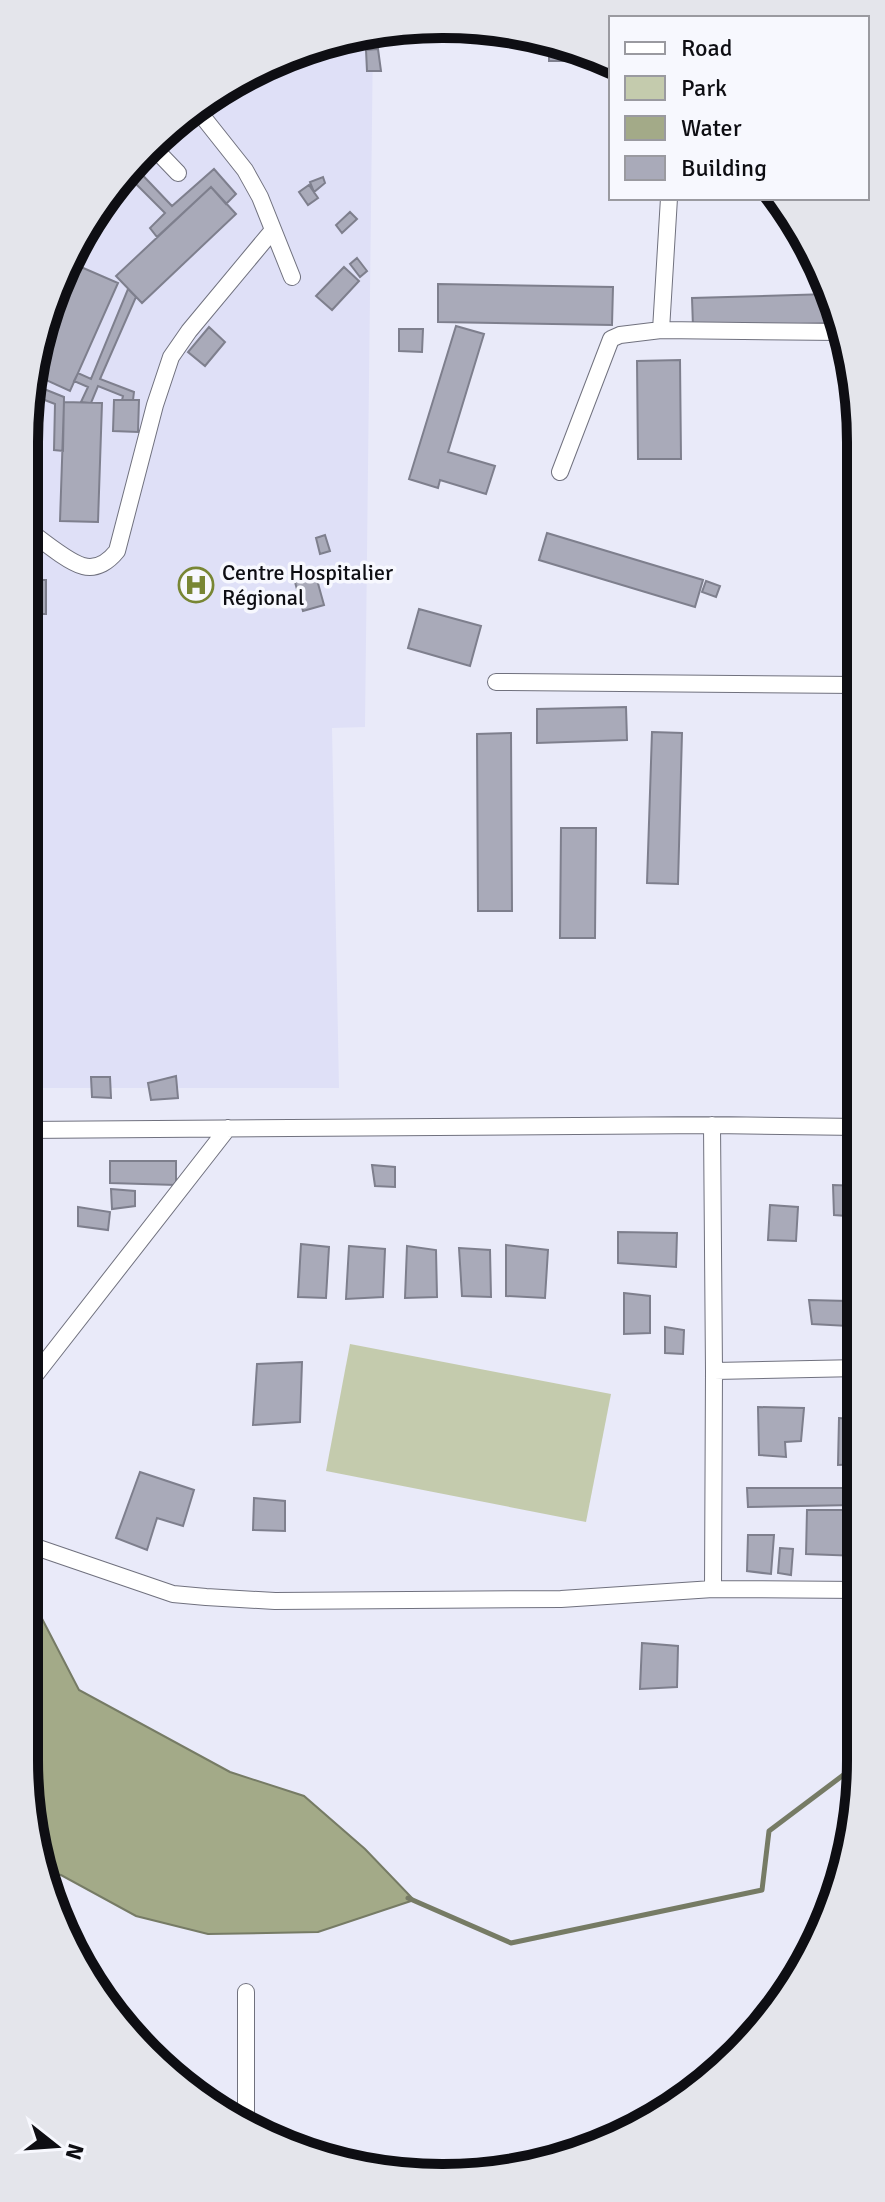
<svg xmlns="http://www.w3.org/2000/svg" width="885" height="2202" font-family="Signika,sans-serif">
<rect width="100%" height="100%" fill="#e9eaf9"/>
<path fill="#dfe0f7" d="M373,36L365,727L332,728L339,1088H24V443L46,308L128,167L257,67Z"/>
<path fill="#c4cbad" d="M350,1344L611,1394L586,1522L326,1471Z"/>
<path fill="#a3aa88" stroke="#767b65" stroke-width="2" d="M24,1608L38,1611L79,1690L230,1772L304,1796L365,1849L414,1900L318,1932L208,1934L136,1916L61,1875L43,1873L24,1759Z"/>
<g fill="none" stroke-linecap="round" stroke-linejoin="round">
<path stroke="#767b65" stroke-width="5" d="M408,1898L511,1943L762,1890L769,1831L850,1770L859,1773"/>
</g>
<path fill="#a9aab9" stroke="#7e7f8d" stroke-width="2" d="M549,43L577,46L589,52V61H549Z
M378,49L381,71H367L366,50Z
M132,164L172,206L214,169L236,194L226,204L211,187L157,237L150,228L165,213L124,172Z
M323,177L325,183L314,192L310,182Z
M309,185L318,198L308,205L299,192Z
M211,187L236,214L142,303L116,276Z
M350,212L357,219L342,233L336,225Z
M357,258L367,271L360,277L350,264Z
M74,264L118,283L70,391L35,375L41,339Z
M344,267L359,281L332,310L316,296Z
M438,284L613,287L612,325L438,322Z
M128,289L136,297L100,379L134,392L133,400H122L123,396L98,386L91,403L81,402L88,387L74,381L78,373L91,379Z
M829,294L838,323L693,327L692,298Z
M456,326L484,334L448,452L495,466L486,494L440,480L438,488L409,479Z
M209,327L225,342L205,366L188,352Z
M399,329H423L422,352L399,351Z
M680,360L681,459H638L637,361Z
M34,385L64,397L63,451L54,450L55,404L32,395Z
M114,400H139L138,432L113,431Z
M64,402L102,403L98,522L60,521Z
M547,533L703,580L695,607L539,560Z
M325,535L330,551L320,554L316,538Z
M314,569L324,605L303,611L293,575Z
M24,580H46V614H24Z
M706,581L720,586L716,597L702,592Z
M419,609L481,626L470,666L408,648Z
M626,707L627,740L537,743V709Z
M652,732L682,733L678,884L647,883Z
M511,733L512,911H478L477,734Z
M561,828H596L595,938H560Z
M176,1076L178,1098L151,1100L148,1083Z
M91,1077H110L111,1098L92,1097Z
M110,1161H176V1185L110,1183Z
M372,1165L395,1167V1187L375,1186Z
M833,1185L859,1186L860,1217L834,1215Z
M111,1189L135,1191V1206L112,1209Z
M770,1205L798,1207L796,1241L768,1240Z
M78,1207L110,1212L108,1230L78,1226Z
M618,1232L677,1233L676,1267L618,1263Z
M301,1244L329,1247L326,1298L298,1297Z
M506,1245L548,1250L545,1298L506,1296Z
M349,1246L385,1249L383,1297L346,1299Z
M407,1246L436,1250L437,1297L405,1298Z
M459,1248L490,1250L491,1297L462,1296Z
M859,1288L860,1341H856Z
M624,1293L650,1296V1333L624,1334Z
M809,1300L848,1301V1326L812,1324Z
M665,1327L684,1330L683,1354L665,1353Z
M302,1362L300,1422L253,1425L257,1364Z
M758,1407L804,1408L801,1441L785,1442L786,1457L759,1455Z
M839,1418L860,1420V1464L838,1465Z
M140,1472L194,1490L183,1526L157,1518L147,1550L116,1538Z
M747,1488H854L853,1505L748,1507Z
M254,1498L285,1501V1531L253,1530Z
M807,1510H860L859,1556L806,1554Z
M748,1535H774L771,1574L747,1571Z
M780,1548L793,1549L791,1575L778,1573Z
M642,1643L678,1646L677,1687L640,1689Z"/>
<g fill="none" stroke-linecap="round" stroke-linejoin="round">
<g stroke="#70717e" stroke-width="18">
<path id="minor" d="M199,112L245,170L260,197L292,277
M153,147L178,173
M669,198L661,330L840,332
M560,472L611,339L620,335L661,330
M24,527C38,537 67,562 83,566C97,570 109,561 117,551L155,405L171,357L189,331L273,230
M496,682L858,685
M712,1125L714,1371L713,1589
M24,1130L712,1125L859,1127
M25,1130L29,1383
M714,1371L860,1368
M24,1396L29,1383L228,1128
M24,1543L173,1594L206,1597L275,1601L561,1599L713,1589L861,1590
M223,2114H246
M246,2126V1992"/>
</g>
<use href="#minor" stroke="#fff" stroke-width="16"/>
</g>
<defs>
<g id="hospital-ring" transform="scale(1.8)"><circle r="9.5" fill="#f7f8fe" stroke="#788634" stroke-width="1.5"/><path d="M-5-5h3v3.5h4V-5h3V5h-3V1.5h-4V5h-3Z" fill="#788634"/></g>
</defs>
<g fill-rule="evenodd">
<use href="#hospital-ring" x="196" y="585"/>
</g>
<g text-anchor="middle" stroke-width="7" stroke-linejoin="round" paint-order="stroke">
<g font-size="22" fill="#0e0e13" stroke="#f7f8fe" text-anchor="start">
<text x="222" y="580">Centre Hospitalier<tspan x="222" dy="25">Régional</tspan></text>
</g>
</g>
<path d="M0 0H885V2202H0ZM442 38H443A404 404 0 0 1 847 442V1760A404 404 0 0 1 443 2164H442A404 404 0 0 1 38 1760V442A404 404 0 0 1 442 38Z" fill="#e4e5eb" fill-rule="evenodd"/>
<path fill="none" stroke="#0e0e13" stroke-width="10" d="M442 38H443A404 404 0 0 1 847 442V1760A404 404 0 0 1 443 2164H442A404 404 0 0 1 38 1760V442A404 404 0 0 1 442 38Z"/>
<rect x="609" y="16" width="260" height="184" fill="#f7f8fe" stroke="#9a9aa0" stroke-width="2"/>
<rect x="625" y="42" width="40" height="12" fill="#ffffff" stroke="#9a9aa0" stroke-width="2"/>
<text x="681" y="56" font-size="24" fill="#0e0e13">Road</text>
<rect x="625" y="76" width="40" height="24" fill="#c4cbad" stroke="#9a9aa0" stroke-width="2"/>
<text x="681" y="96" font-size="24" fill="#0e0e13">Park</text>
<rect x="625" y="116" width="40" height="24" fill="#a3aa88" stroke="#9a9aa0" stroke-width="2"/>
<text x="681" y="136" font-size="24" fill="#0e0e13">Water</text>
<rect x="625" y="156" width="40" height="24" fill="#a9aab9" stroke="#9a9aa0" stroke-width="2"/>
<text x="681" y="176" font-size="24" fill="#0e0e13">Building</text>
<g transform="translate(56 2146) rotate(107)" stroke="#f7f8fe" stroke-width="6" paint-order="stroke">
<path d="M0-6L14 30L0 20L-14 30Z" fill="#0e0e13"/>
<text y="-12" font-size="22" font-weight="bold" text-anchor="middle" fill="#0e0e13">N</text>
</g>
</svg>
